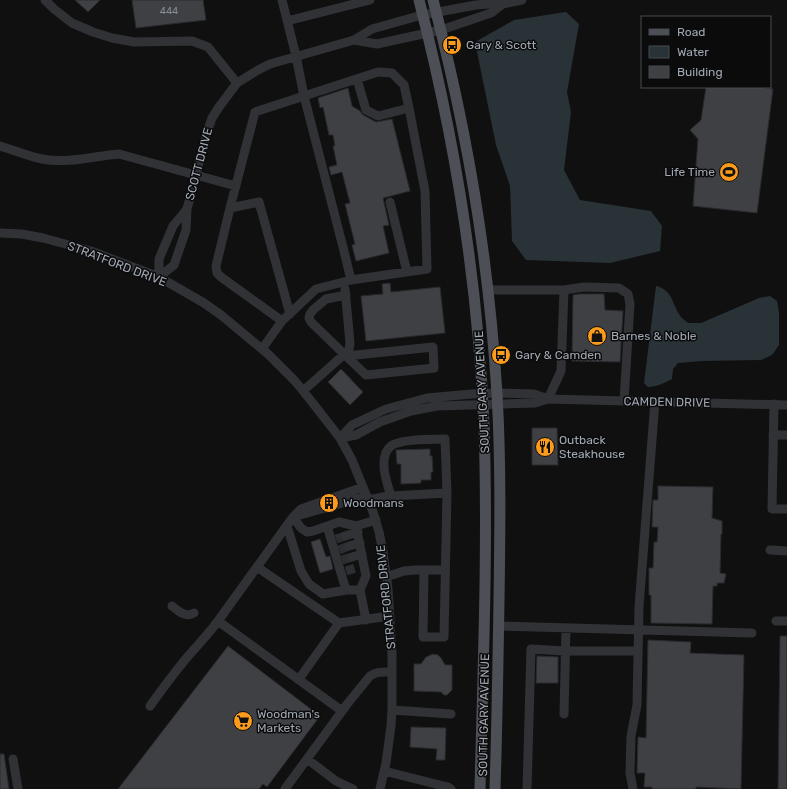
<svg xmlns="http://www.w3.org/2000/svg" width="787" height="789" font-family="Rubik,sans-serif">
<rect width="100%" height="100%" fill="#101011"/>
<path fill="#283237" d="M566,12L579,24L567,92L571,112L564,170L580,200L651,211L662,226L660,251L610,263L526,260L512,241L510,186L496,145L475,42L514,20Z
M656,286C672,290 672,302 679,314C681,318 685,320 688,323H701L759,298L770,296L777,301L779,313V345L772,355L761,360L702,361L678,363L673,369L672,379C664,383 657,387 648,387L644,383Z"/>
<path fill="#3e4044" stroke="#292a2d" d="M75,0H100L88,12Z
M132,0H203L206,20L136,28Z
M706,87H758L773,89L757,213L693,206L698,139L690,130L701,120Z
M348,88L352,106L360,111L363,115L376,122L392,119L410,191L383,198L389,225L383,226L389,253L356,261L352,245L355,244L345,204L350,203L342,172L331,175L329,167L337,165L333,146H335L333,135H329L323,107L320,108L318,98Z
M390,283L391,292L440,287L445,333L366,341L361,296L383,294L382,284Z
M580,294H604L605,310L623,311L620,362L572,361L573,295Z
M341,369L363,392L350,405L328,382Z
M532,428H557L558,465H532Z
M430,449V456H432L433,472H431V480H421V483L401,484V464H397L396,450Z
M658,486L713,487L712,518L722,521V534H721L720,573L726,574L724,583H717V586H713L712,624L651,623V595H649V568H653L654,542H657L658,527H652L653,500H658Z
M320,539L326,557L330,556L333,569L320,573L311,542Z
M780,636H787V789H778Z
M648,640L691,642L690,653L744,655L741,789L696,787V789H652V787H644L645,773H637L638,737L646,738Z
M228,646L320,716L267,787L263,784L259,789H118Z
M433,654L438,655L441,658L445,665H452V690L447,695H444L441,692L414,691V664H421L426,657Z
M537,656L558,657V683H536Z
M411,727L446,728L445,760H436L437,749L410,747Z
M0,754H4L9,789H0Z"/>
<g fill="none" stroke-linecap="round" stroke-linejoin="round">
<path stroke="#2d2e31" stroke-width="9" stroke-dasharray="9 4.5" stroke-linecap="butt" d="M336,539L345,536
M339,550L349,546
M342,560L352,557
M346,571L356,568"/>
<path stroke="#303236" stroke-width="9" d="M45,0L54,9L72,23L93,32L112,38L134,42L192,41L208,47L237,83
M287,21L370,0
M354,40L377,44L441,30L491,13L503,4
M357,79L366,110L378,116L409,108
M0,146C14,150 28,156 42,159C68,164 94,156 119,154L236,186
M390,202L407,272
M230,208L259,202L290,314
M0,233L22,234L43,238L91,251L159,277L204,303L221,315L268,354L295,381L308,397L340,438L352,460L373,512L379,532L383,552L388,589L392,653V710L391,726L386,763L380,789
M159,277L174,265L186,230L187,209L207,132L212,118L219,107L237,83L258,70L270,64L354,40L372,29L422,15L476,5L489,4H503L522,0
M159,277V259L173,226L187,209
M488,290H564L584,287L619,288L628,294L630,304L624,401
M346,295L326,299L313,310L310,314L309,318L311,322L344,354L366,375L434,368L433,347L356,355L353,356L350,360
M282,321L316,289L351,280L427,269L425,191L409,108L404,85L392,73L378,72L304,96L344,251L351,280
M262,349L282,321L221,277L217,273L216,266L230,208L255,112L304,96L296,56L282,0
M303,391L349,350L350,343L345,289
M548,399L561,371L564,290
M774,404L772,509H787
M773,435H787
M340,438L352,425L386,409L427,398L472,394L497,393L534,394L548,399L787,405
M340,438L356,435L380,422L411,411L437,406L535,403L548,399
M391,496C388,486 383,473 384,463C384,457 386,450 391,446C400,439 433,439 445,439L447,493
M369,500L383,497L391,496L447,493L444,637H423L424,570
M293,517L301,509L363,487
M293,517L367,496
M287,526L301,571L309,584L323,594L346,590H360
M327,526L346,590
M356,526L366,576L360,590L366,620
M345,536L358,532
M349,546L360,543
M770,550L787,551
M352,557L362,554
M257,567L339,623L390,616
M386,577L404,571L415,570H445
M172,606C178,611 186,618 194,613
M776,621H787
M498,626L752,633
M299,679L339,623
M150,706C163,688 176,670 190,654C200,643 209,633 218,621
M392,710L451,714
M342,711L218,621L293,517L301,528L307,532L313,531L339,522L356,526L376,520
M564,714L566,628
M13,759L18,789
M307,759L336,781L353,789
M384,771L448,787L451,789
M285,789L348,703L370,676C377,671 384,672 392,672
M527,789L531,649L565,651H638
M633,789L630,773L631,736L637,705L639,607L655,401"/>
<path stroke="#4c4f56" stroke-width="11" d="M419,0C455,139 478,282 484,426C488,547 483,668 480,789
M433,0C467,129 489,261 497,394C501,463 500,532 499,601C498,664 497,726 495,789"/>
</g>
<defs>
<g id="bus-disc" transform="scale(1)"><circle r="9.5" fill="#fd9c1c" stroke="#0b0b0c"/><path d="M-5-6H5V4H4V6H2V4H-2V6H-4V4H-5ZM-3.5-4V0h7V-4ZM-3.5 1.2v1.5H-2V1.2ZM2 1.2v1.5H3.5V1.2Z" fill="#111"/></g>
<g id="stadium-disc" transform="scale(1)"><circle r="9.5" fill="#fd9c1c" stroke="#0b0b0c"/><path d="M0-5a6.5 5 0 1 0 0 10a6.5 5 0 1 0 0-10ZM-3.5-1.8h7v3.6h-7Z" fill="#111"/></g>
<g id="shop-disc" transform="scale(1)"><circle r="9.5" fill="#fd9c1c" stroke="#0b0b0c"/><path d="M-5-2.5h2.3a2.7 3.5 0 0 1 5.4 0H5L5.5 6h-11ZM-1.5-2.5h3a1.5 2.3 0 0 0-3 0Z" fill="#111"/></g>
<g id="restaurant-disc" transform="scale(1)"><circle r="9.5" fill="#fd9c1c" stroke="#0b0b0c"/><path d="M-5-6h1v4h1v-4h1v4h1v-4h1v5L-1.5 .5V6h-2V.5L-5-1ZM5-6V6H3V1.5H1.5Q1.5-4 5-6Z" fill="#111"/></g>
<g id="building-disc" transform="scale(1)"><circle r="9.5" fill="#fd9c1c" stroke="#0b0b0c"/><path d="M-4-6H4V6H1V3H-1V6H-4ZM-2.5-4.3h1.7v1.8h-1.7ZM.8-4.3h1.7v1.8H.8ZM-2.5-1h1.7V.8h-1.7ZM.8-1h1.7V.8H.8Z" fill="#111"/></g>
<g id="supermarket-disc" transform="scale(1)"><circle r="9.5" fill="#fd9c1c" stroke="#0b0b0c"/><path d="M-6-5.5h2.5l.6 2H6L4.5 2H-2.5L-4.4-4H-6ZM-1.5 3.2a1.3 1.3 0 1 0 .1 0ZM3 3.2a1.3 1.3 0 1 0 .1 0Z" fill="#111"/></g>
</defs>
<g fill-rule="evenodd">
<use href="#bus-disc" x="452" y="45"/>
<use href="#stadium-disc" x="729" y="172"/>
<use href="#shop-disc" x="597" y="336"/>
<use href="#bus-disc" x="501" y="355"/>
<use href="#restaurant-disc" x="545" y="447"/>
<use href="#building-disc" x="329" y="503"/>
<use href="#supermarket-disc" x="243" y="721"/>
</g>
<g text-anchor="middle" stroke-width="3" stroke-linejoin="round" paint-order="stroke">
<g font-size="10" fill="#888e97">
<text x="169" y="14">444</text>
</g>
<g font-size="12" fill="#a0a8b3" stroke="#0b0b0c" text-anchor="start">
<text x="466" y="49">Gary &amp; Scott</text>
<text x="715" y="176" text-anchor="end">Life Time</text>
<text x="611" y="340">Barnes &amp; Noble</text>
<text x="515" y="359">Gary &amp; Camden</text>
<text x="559" y="444">Outback<tspan x="559" dy="14">Steakhouse</tspan></text>
<text x="343" y="507">Woodmans</text>
<text x="257" y="718">Woodman's<tspan x="257" dy="14">Markets</tspan></text>
</g>
<g font-size="12" fill="#a0a8b3" stroke="#0b0b0c">
<text transform="translate(199 164) rotate(-75)" y="4">SCOTT DRIVE</text>
<text transform="translate(117 264) rotate(21)" y="4">STRATFORD DRIVE</text>
<text transform="translate(482 392) rotate(-93)" y="4">SOUTH GARY AVENUE</text>
<text transform="translate(667 402) rotate(1)" y="4">CAMDEN DRIVE</text>
<text transform="translate(386 597) rotate(-96)" y="4">STRATFORD DRIVE</text>
<text transform="translate(484 715) rotate(-89)" y="4">SOUTH GARY AVENUE</text>
</g>
</g>
<rect x="641" y="16" width="130" height="72" fill="#0b0b0c" stroke="#474a4f"/>
<rect x="649" y="29" width="20" height="6" fill="#4c4f56" stroke="#474a4f"/>
<text x="677" y="36" font-size="12" fill="#a0a8b3">Road</text>
<rect x="649" y="46" width="20" height="12" fill="#283237" stroke="#474a4f"/>
<text x="677" y="56" font-size="12" fill="#a0a8b3">Water</text>
<rect x="649" y="66" width="20" height="12" fill="#3e4044" stroke="#474a4f"/>
<text x="677" y="76" font-size="12" fill="#a0a8b3">Building</text>
</svg>
